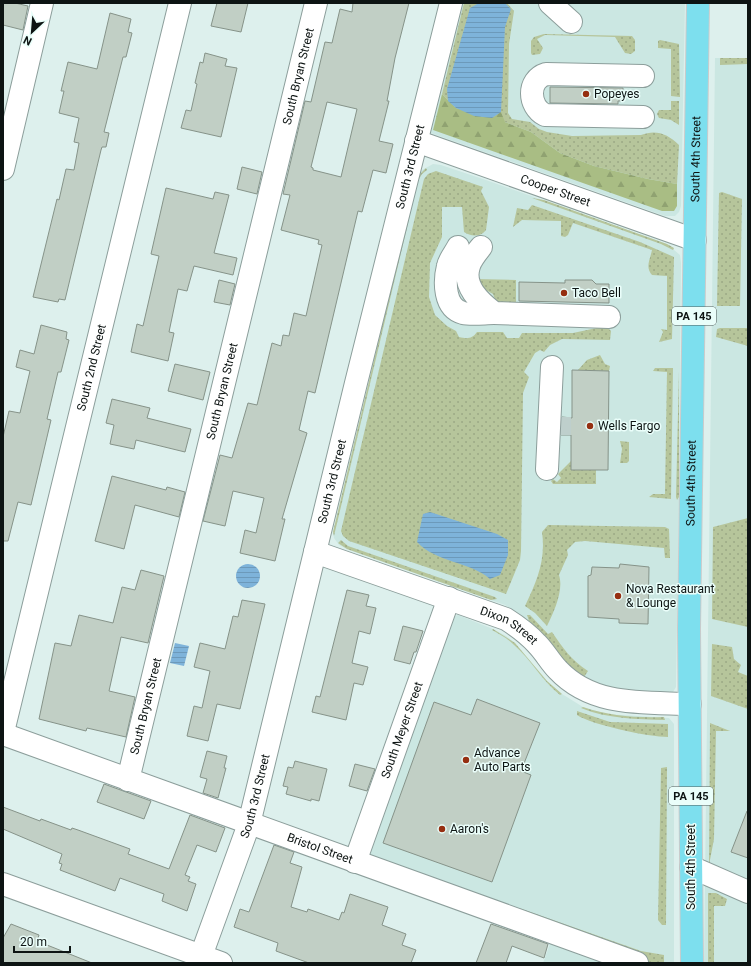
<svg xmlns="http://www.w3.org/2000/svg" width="751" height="966" font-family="Roboto,sans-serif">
<defs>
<pattern id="grass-dots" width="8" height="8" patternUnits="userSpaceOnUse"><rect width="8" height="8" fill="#b6c59b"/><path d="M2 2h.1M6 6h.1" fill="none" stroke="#9ba885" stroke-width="1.8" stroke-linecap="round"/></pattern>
<pattern id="forest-firs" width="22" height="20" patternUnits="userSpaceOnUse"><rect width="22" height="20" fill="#a9bd84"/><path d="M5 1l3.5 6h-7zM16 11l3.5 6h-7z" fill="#90a271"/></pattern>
<pattern id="water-rules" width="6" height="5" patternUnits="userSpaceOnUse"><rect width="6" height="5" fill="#7eb3da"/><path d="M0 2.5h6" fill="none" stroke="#6c99ba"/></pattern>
</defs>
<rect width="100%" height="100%" fill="#ddf0ed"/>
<path fill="#cbe7e2" d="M459,3H685L681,206L679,212L675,216H665L428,132Z
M715,58H748V963H704Z
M433,164L441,165L483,179L667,244L680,255L681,263L679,497L676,687L673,692L619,690L604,687L580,675L539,630L518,613L505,605L347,549L339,545L334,538L333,532L418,176L422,170Z
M458,615L493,629L506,636L515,643L547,681L562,694L583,707L607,714L669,718L674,724V963H543L555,930L364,860L452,617Z"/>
<path fill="url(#grass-dots)" d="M464,3H507L514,11L509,44L508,113L512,119L530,122L539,129L547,132L572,136L641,135C656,129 668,134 679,145L677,184L648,179L594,166L560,153L531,132L505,122L456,108L442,94Z
M544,34L632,36L635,40V51L631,54L625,53L615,37L545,35L537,39L543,48L540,54L532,55L531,53V41L534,37Z
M660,40L679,44L680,97L671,96V49L658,48V41Z
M720,58H748V64L720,65Z
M671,101H679V125L671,120L659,118L657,114L659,110H671Z
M426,168L427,170L422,174L418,181L334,536L333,532L418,176Z
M436,171L483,187L481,191L489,207L486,230C481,237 471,237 464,232L462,207H442V237L430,263L429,297L435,315L447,326L456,331L459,337C467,339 472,339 477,332H503L507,338H519L522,333H573L606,326L611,331L610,340L562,339L550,345L544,352L540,350L535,353L524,372L529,377L523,393L521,551L520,560L506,594L349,541L343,536L341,531L424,179L428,174Z
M722,192L742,199L740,306H717L719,193Z
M532,198L544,200L667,244L674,248L673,250L661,244Z
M532,205L640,242L674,257L672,339L659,342L663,332L661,329L667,330V276L652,275C645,267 650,260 652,250L573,223L568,235L565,237L561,236V221L522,220L513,227L517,208L528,210Z
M474,279L516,280V309L496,302L493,294L484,289Z
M720,328H748V346L716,337L717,329Z
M600,355L605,364L610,366L609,371L578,370L587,360Z
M655,368H673L671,499L649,497L653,494H665L667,372L653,371Z
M679,371V497L677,500L676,497Z
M620,441L629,442V461L627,463H620L622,449Z
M571,461V470H596V484H553L551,481L553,479L557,482L561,478L558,474Z
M748,518V627L712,619L713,527Z
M548,525L665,527L669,529L670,558H665L664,548L585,541L575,542L567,550L568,555L559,575C564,590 554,612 547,626L535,613L525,606C537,581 546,560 542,532Z
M341,540L348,546L495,597L497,599L491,600L347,549L338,543Z
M527,615H530L548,634L552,632C562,647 572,661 588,671L584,677L568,666L539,630L529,621Z
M493,629L515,643L547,681L562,694L560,695C541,680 531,659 513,644C507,638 499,634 492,630Z
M712,644L732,647L734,659L741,665L738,672L748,676V709L711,696Z
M583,707C609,716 636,718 664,717L665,720C636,719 608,719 581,708Z
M577,711L610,722L668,724V737C649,737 592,725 577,715Z
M710,723L730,731H716L714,839L709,865Z
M667,767L666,925H662L658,920L661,768Z
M708,893H716L727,899L725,906H714V963H708Z
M519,908L641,951L664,955V963H647L507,912Z"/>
<path fill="url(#forest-firs)" d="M442,94L456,108L492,118L501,112L505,122L531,132L560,153L594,166L648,179L677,184V206L674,211H662L433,130Z"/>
<path fill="url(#water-rules)" d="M479,3H505L511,9L505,27L501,112L492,118L474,116L456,108L448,101L447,89L470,8Z
M430,512L497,534L508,540V555L500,575L490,579C469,561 437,563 417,542L423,514Z
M236 576a12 12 0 1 1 24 0a12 12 0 1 1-24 0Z
M175,643L189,646L184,666L170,663Z"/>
<path fill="#c1cfc5" stroke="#869389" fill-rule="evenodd" d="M3,3H15L28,6L23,30L3,25Z
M217,3H248L241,32L211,26Z
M353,3H409L395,58L387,101H389L379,141L393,144L386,173L373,170L362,212L358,211L315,393L308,391L299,430L307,433L282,519H285L275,561L240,553L245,530L256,533L264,498L233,491L225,526L203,521L220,455L232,458L248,403L257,405L272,343L281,346L283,335L289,336L294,313L306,316L322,245L318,244L319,240L281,230L290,195L283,194L305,101L311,102L325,42L332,43L340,9L352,12ZM327,102L357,109L341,177L313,170V168L311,167Z
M110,13L131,19L128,32L132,33L126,57H123L104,132L109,133L106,147H102L101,150L65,300L59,299L58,302L33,297L57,199L59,200L66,169L74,170L79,143L74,142L79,118L59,113L64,91H61L68,62L97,69Z
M205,53L227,59L225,66L237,68L221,137L181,128L186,110L191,111L197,84L195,83L200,62L203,63Z
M550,87L623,88V101H618V104L550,103Z
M242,167L262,172L257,194L237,189Z
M166,188L213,199L215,192L229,195L214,253L237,258L233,275L194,266L187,291L178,289L169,332L174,333L168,361L131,352L137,324L143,326L159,256L151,254Z
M219,280L235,284L230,305L214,302Z
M565,280H592L596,284H609V303L519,301V282L565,283Z
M41,325L67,332L66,339L69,340L61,372H58L47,419L51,420L31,505L18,502L8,541H3V437L9,411L20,413L30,371L16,367L20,350L34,354Z
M175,364L210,372L203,400L168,391Z
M572,370L609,371L608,470H571V435H561L562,417L572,418Z
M112,399L150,408L147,418L191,429L185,452L136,440L134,449L110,444L114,425L106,423Z
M112,476L166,490L167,487L185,492L179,517L135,505L124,549L95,541Z
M620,564L649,567L648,624L619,623V619L588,617V576L591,575L592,567L619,568Z
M141,570L164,576L148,643L121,637L109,691L135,697L126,737L87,728L86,731L39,719L55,643L71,646L79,615L113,623L122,587L135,590Z
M347,590L369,595L366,606L376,608L370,634L359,631L352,663L368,667L363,685L354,683L346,720L312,712L316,696L320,697Z
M242,600L265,604L240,709L217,704L208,741L187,736L194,706L202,708L210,671L194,667L200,643L225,649L233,616L238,617Z
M403,626L423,631L416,652H414L410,664L394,660Z
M477,699L540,723L521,771L531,775L492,882L383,843L434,702L471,715Z
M207,751L227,756L224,768H226L218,798L203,793L207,779L200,777Z
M295,761L327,769L319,801L311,799V801L286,794L288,787L283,786L288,767L293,768Z
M355,764L375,769L367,791L349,786Z
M104,784L151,801L144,819L97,802Z
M3,807L40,821L41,819L71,830L72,828L78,830L130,849L128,854L169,869L190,815L225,828L216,852L197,845L185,875L190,877L188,881L196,884L187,911L162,901L164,894L120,878L115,891L60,870L62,864L59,863L62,854L3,829Z
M747,811H748V858L731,852Z
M274,845L294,852L290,863L302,867L291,907L307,912L308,909L339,920L342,912L344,913L350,894L388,907L382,925L406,934L402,945L416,950L411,963H309L276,951L278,943L234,927L240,909L249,912Z
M11,924L39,935L37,941L92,963H3V938Z
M491,924L548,944L544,958L512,946L506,963H476Z"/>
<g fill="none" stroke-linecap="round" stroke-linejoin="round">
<path stroke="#becfcc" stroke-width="22" stroke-dasharray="22 11" stroke-linecap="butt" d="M560,435V417"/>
<g stroke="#8c9e9b" stroke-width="24">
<g id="minor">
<path d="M550,3L571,22"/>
<path d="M643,117L545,115C528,106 527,80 546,74L643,76"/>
<path id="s1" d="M416,141L695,240"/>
<path d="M3,169L42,3"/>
<path d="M458,247C455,253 449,260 448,266C444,282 444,308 463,313C472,315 485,313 494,313"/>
<path d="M481,247C477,252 471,259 469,266C462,286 480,302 494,313L609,317"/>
<path d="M547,469L552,367"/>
<path id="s2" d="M315,552L506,619C517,626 528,634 537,644C545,652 550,662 558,670C593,707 643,702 690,704"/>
<path id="s3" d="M3,732L180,3"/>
<path id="s4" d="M3,734L637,963"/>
<path id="s5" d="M128,780L316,3"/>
<path id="s6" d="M355,862L449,598"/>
<path d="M691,867L748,892"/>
<path d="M3,884L221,963"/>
<path id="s7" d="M201,956L249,824L356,383L451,3"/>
</g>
</g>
<g stroke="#cacbcb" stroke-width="24">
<g id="major">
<path id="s8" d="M692,963L689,629L698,3"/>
</g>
</g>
<use href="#minor" stroke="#fff" stroke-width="22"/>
<use href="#major" stroke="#7ddfee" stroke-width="22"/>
</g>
<g fill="#962f11" stroke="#eafefa" stroke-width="1.5">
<circle cx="586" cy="94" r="4"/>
<circle cx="564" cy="293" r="4"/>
<circle cx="590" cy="426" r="4"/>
<circle cx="618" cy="596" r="4"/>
<circle cx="466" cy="760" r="4"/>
<circle cx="442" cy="829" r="4"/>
</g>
<g text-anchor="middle" stroke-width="3" stroke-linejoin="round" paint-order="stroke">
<g fill="#eafefa" stroke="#4f5a58" stroke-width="1">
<rect x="672" y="307" width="44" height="18" rx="3"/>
<rect x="669" y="787" width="44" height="18" rx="3"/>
</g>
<g font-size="11" font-weight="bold" fill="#0d1413">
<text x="694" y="320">PA 145</text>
<text x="691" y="800">PA 145</text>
</g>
<g font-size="12" fill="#0d1413" stroke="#eafefa">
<text dy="4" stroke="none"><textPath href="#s5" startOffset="724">South Bryan Street</textPath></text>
<text dy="4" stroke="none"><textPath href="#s8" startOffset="804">South 4th Street</textPath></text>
<text dy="4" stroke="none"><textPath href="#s7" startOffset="817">South 3rd Street</textPath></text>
<text dy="4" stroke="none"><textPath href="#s1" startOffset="148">Cooper Street</textPath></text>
<text dy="4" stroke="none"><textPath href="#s3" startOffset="375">South 2nd Street</textPath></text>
<text dy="4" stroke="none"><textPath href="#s5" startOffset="400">South Bryan Street</textPath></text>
<text dy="4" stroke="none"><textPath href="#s7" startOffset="493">South 3rd Street</textPath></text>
<text dy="4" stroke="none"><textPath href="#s8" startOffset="480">South 4th Street</textPath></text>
<text dy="4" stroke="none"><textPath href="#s2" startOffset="208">Dixon Street</textPath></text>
<text dy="4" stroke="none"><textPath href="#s5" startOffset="76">South Bryan Street</textPath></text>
<text dy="4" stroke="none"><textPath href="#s6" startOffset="140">South Meyer Street</textPath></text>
<text dy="4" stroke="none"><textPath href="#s7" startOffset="169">South 3rd Street</textPath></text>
<text dy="4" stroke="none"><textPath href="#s4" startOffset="337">Bristol Street</textPath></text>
<text transform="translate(691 867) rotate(-90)" y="4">South 4th Street</text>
</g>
<g font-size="12" fill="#0d1413" stroke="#eafefa" text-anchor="start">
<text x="594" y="98">Popeyes</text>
<text x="572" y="297">Taco Bell</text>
<text x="598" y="430">Wells Fargo</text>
<text x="626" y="593">Nova Restaurant<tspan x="626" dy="14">&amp; Lounge</tspan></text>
<text x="474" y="757">Advance<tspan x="474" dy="14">Auto Parts</tspan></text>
<text x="450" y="833">Aaron's</text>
</g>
</g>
<rect width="751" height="966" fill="none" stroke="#0d1413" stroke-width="8"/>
<g transform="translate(32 32) rotate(206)" stroke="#eafefa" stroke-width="3" paint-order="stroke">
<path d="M0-3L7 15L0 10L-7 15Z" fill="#0d1413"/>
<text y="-6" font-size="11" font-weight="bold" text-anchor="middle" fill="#0d1413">N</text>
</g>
<path d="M14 946v6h56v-6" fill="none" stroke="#0d1413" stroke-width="2"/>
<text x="20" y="946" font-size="12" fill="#0d1413" stroke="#eafefa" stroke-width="3" paint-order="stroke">20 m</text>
</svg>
